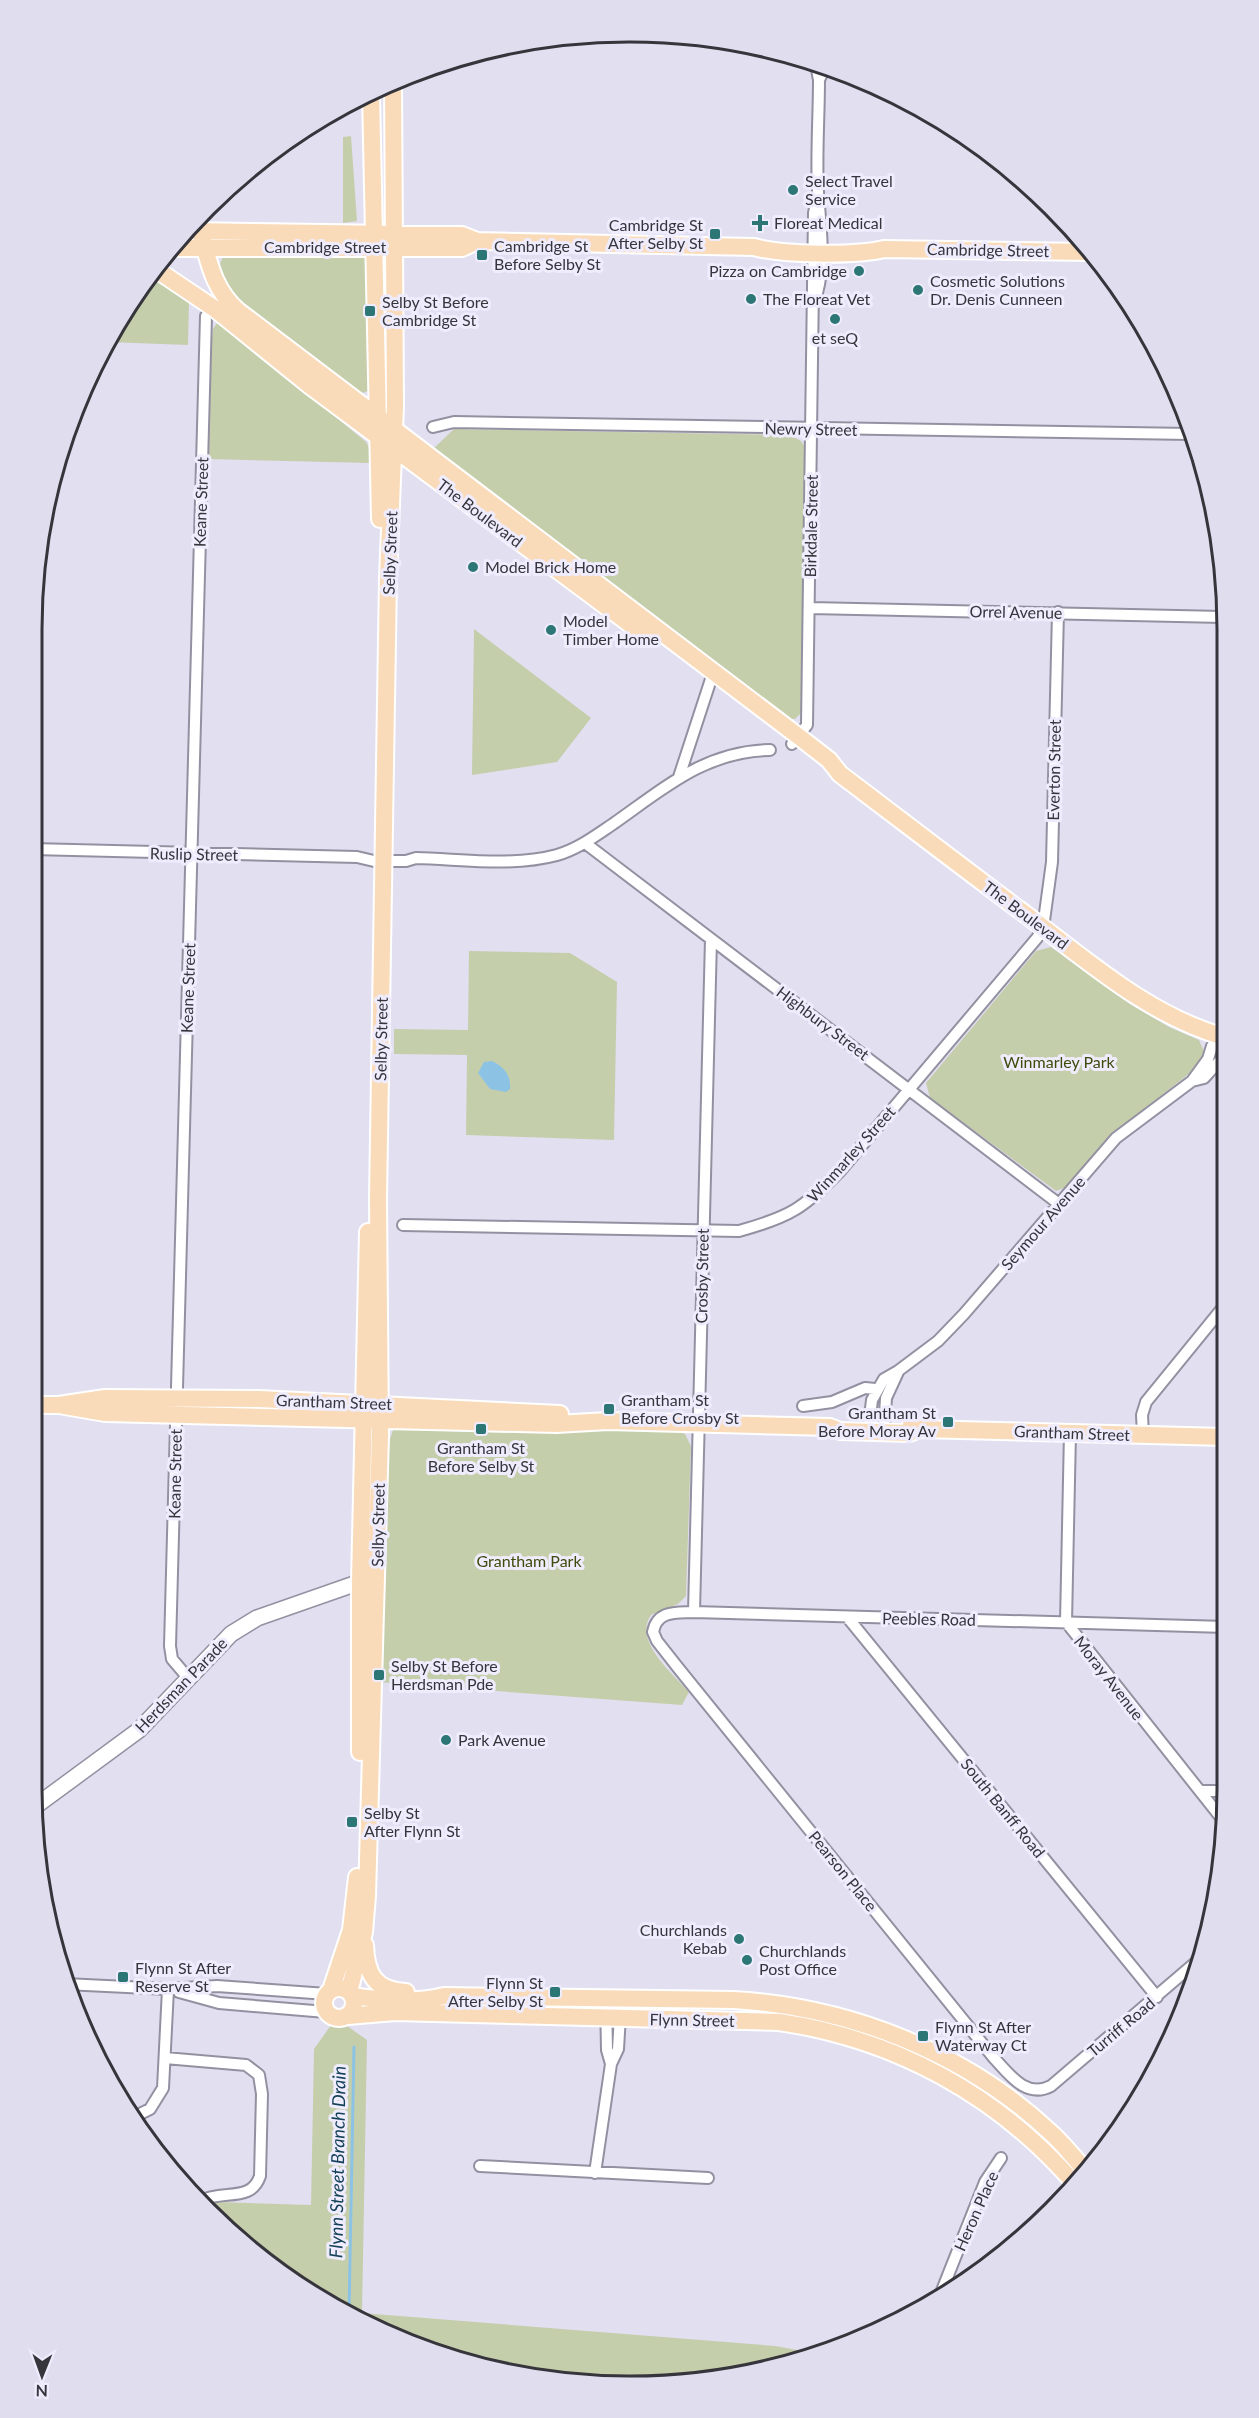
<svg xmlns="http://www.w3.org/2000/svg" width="1259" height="2418" font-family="Lato,sans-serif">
<rect width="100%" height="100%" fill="#e2dff1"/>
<path fill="#c5ceab" d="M351,136L357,221L343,223V137Z
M231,253L364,256L367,260L371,390L359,394L233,300L218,268L223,257Z
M149,275L189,302L188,345L107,342Z
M217,323L260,354L366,442L370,449V463L208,459L211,346L213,329Z
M454,429L790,435L801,441L807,450L801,713L795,719H785L433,449Z
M474,629L591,718L557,762L472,775Z
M1051,947L1130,1004L1169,1027L1199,1040L1205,1054L1195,1069L1111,1135L1064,1188L1056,1191L930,1098L926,1083L1036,951Z
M469,951L570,953L617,982L614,1140L466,1135L467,1055L394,1054V1029L468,1030Z
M401,1427L675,1430L685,1434L691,1446L686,1596L678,1604L651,1615C633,1641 672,1673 689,1692L682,1705L377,1682L384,1514L390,1439L393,1430Z
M336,2018L367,2040L362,2313L775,2346L820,2354C609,2418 359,2370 206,2207L217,2202L311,2205L314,2049Z"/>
<path fill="#8cc3e5" d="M492,1061C504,1067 511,1075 510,1089L506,1092L490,1089L478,1073L484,1062Z"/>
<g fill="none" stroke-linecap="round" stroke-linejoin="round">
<path stroke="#8cc3e5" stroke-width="3" d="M349,2313L354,2047"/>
<g stroke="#9391a1" stroke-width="14">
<path id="street" d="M595,35L695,37
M816,64L819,80L825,67
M817,293C826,260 820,225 818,192C816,155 819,117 819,80
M433,427L454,422L1191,434
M810,608L1223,617
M792,744L807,725L814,213L818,192
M679,777L713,673
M585,843L1059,1204
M32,849L357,857L374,861
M385,861H406L416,858C461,859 513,867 557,855C578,849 595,836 613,824C663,789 705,751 770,750
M1192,1081L1208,1059L1212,1046L1224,1040
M403,1225L739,1231C790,1217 804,1208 841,1170L1037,938L1043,928L1052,862L1058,612
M803,1406L832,1402L865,1388L875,1389
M868,1432L872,1400L884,1379L898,1371L938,1341L964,1314L1116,1138L1192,1081L1204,1078L1224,1056
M884,1432L886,1398L898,1372
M1070,1433L1066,1622L1226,1824
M1143,1435L1142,1415L1146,1402L1225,1305
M694,1612L711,939
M848,1618L1157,1997
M189,1679L172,1659L170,1646L206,316L218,306
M1200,1791H1226
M1202,1957L1051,2086C1026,2099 1009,2074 994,2058L679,1669L657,1641L653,1632C657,1610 676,1613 694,1612L1226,1627
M65,1984L168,1989L217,1986L327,1994
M179,1992L219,2003L326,2012
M606,1999L607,2050L611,2064
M165,2058L246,2065L259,2075L262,2094L260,2176C251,2203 223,2189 200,2201
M132,2118L150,2109L163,2088L168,1989
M480,2166L708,2178
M595,2173L611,2064L618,2049L621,1999
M939,2298L985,2182L1001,2158"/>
</g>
<g stroke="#9391a1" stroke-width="18">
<path id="secondary" d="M33,1808L139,1730L231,1634L257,1618L360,1582L371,1581"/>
</g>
<g stroke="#fff" stroke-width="20">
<path id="primary" d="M371,93L380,519
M188,231L462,235L477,241L754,247C783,255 855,256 884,249L1091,252
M200,231C209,262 213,289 238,311L798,736L829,760L840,774C906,824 971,874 1037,923C1096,968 1152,1016 1224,1037
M172,248H462L477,241
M154,268L215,309L309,385L642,633
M32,1405H59L105,1398L259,1399L560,1414
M59,1405L105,1413L556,1424L608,1421L830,1427L840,1431L909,1433L920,1429
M911,1425L920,1429L1225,1437
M360,1752V1582L368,1232
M365,1945C366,1974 375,1991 406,1992
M324 2003a15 15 0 1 1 30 0a15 15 0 1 1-30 0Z
M331,1990L351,1930L357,1877
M349,1992L364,1932L367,1896L380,1435L378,1198L388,578L395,406L393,83
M353,1996C384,2000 412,2004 444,1996L734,2000C850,2007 964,2052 1049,2131C1063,2143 1074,2158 1086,2171
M348,2016L395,2012L779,2022C895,2039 998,2095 1075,2184"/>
</g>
<use href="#street" stroke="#fff" stroke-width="10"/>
<use href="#secondary" stroke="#fff" stroke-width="15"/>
<use href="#primary" stroke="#fadbb9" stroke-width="16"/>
</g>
<g fill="#2d7676" stroke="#efecfe" stroke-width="2">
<circle cx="793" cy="190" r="6"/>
<path d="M757 214h6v6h6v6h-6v6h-6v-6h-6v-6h6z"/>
<rect x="709" y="228" width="12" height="12" rx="3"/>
<rect x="476" y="249" width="12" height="12" rx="3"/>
<circle cx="859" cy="271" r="6"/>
<circle cx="918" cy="290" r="6"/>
<circle cx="751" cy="299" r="6"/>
<rect x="364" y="305" width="12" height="12" rx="3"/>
<circle cx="835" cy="319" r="6"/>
<circle cx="473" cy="567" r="6"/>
<circle cx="551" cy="630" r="6"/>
<rect x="603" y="1403" width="12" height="12" rx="3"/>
<rect x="942" y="1416" width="12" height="12" rx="3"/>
<rect x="475" y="1423" width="12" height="12" rx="3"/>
<rect x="373" y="1669" width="12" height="12" rx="3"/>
<circle cx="446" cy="1740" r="6"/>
<rect x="346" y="1816" width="12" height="12" rx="3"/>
<circle cx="739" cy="1939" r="6"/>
<circle cx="747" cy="1960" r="6"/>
<rect x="117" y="1971" width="12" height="12" rx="3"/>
<rect x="549" y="1986" width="12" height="12" rx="3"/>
<rect x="917" y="2030" width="12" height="12" rx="3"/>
</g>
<g text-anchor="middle" stroke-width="6" stroke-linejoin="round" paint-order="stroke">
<g font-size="16" fill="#36353c" stroke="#efecfe" text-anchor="start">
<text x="805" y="187">Select Travel<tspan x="805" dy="18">Service</tspan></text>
<text x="774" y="229">Floreat Medical</text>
<text x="703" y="231" text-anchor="end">Cambridge St<tspan x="703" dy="18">After Selby St</tspan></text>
<text x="494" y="252">Cambridge St<tspan x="494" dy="18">Before Selby St</tspan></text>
<text x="847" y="277" text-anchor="end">Pizza on Cambridge</text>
<text x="930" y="287">Cosmetic Solutions<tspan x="930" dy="18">Dr. Denis Cunneen</tspan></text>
<text x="763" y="305">The Floreat Vet</text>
<text x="382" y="308">Selby St Before<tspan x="382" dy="18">Cambridge St</tspan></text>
<text x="835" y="344" text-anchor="middle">et seQ</text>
<text x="485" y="573">Model Brick Home</text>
<text x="563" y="627">Model<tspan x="563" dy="18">Timber Home</tspan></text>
<text x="621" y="1406">Grantham St<tspan x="621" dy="18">Before Crosby St</tspan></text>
<text x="936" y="1419" text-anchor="end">Grantham St<tspan x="936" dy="18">Before Moray Av</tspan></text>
<text x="481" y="1454" text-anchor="middle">Grantham St<tspan x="481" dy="18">Before Selby St</tspan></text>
<text x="391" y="1672">Selby St Before<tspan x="391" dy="18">Herdsman Pde</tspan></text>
<text x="458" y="1746">Park Avenue</text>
<text x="364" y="1819">Selby St<tspan x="364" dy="18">After Flynn St</tspan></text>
<text x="727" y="1936" text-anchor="end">Churchlands<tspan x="727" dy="18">Kebab</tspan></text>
<text x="759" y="1957">Churchlands<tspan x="759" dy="18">Post Office</tspan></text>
<text x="135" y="1974">Flynn St After<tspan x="135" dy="18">Reserve St</tspan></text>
<text x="543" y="1989" text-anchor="end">Flynn St<tspan x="543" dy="18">After Selby St</tspan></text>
<text x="935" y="2033">Flynn St After<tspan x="935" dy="18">Waterway Ct</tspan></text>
</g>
<g font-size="16" fill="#36353c" stroke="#efecfe">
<text x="325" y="253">Cambridge Street</text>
<text transform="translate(988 250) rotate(1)" y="6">Cambridge Street</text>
<text transform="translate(811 429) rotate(1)" y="6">Newry Street</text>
<text transform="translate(201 502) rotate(-88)" y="6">Keane Street</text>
<text transform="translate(480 513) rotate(37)" y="6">The Boulevard</text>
<text transform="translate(811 526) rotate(-89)" y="6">Birkdale Street</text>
<text transform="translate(390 553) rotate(-88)" y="6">Selby Street</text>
<text transform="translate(1016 612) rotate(1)" y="6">Orrel Avenue</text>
<text transform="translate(1054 770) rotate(-89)" y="6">Everton Street</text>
<text transform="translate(194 854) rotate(1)" y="6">Ruslip Street</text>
<text transform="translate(1026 915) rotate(37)" y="6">The Boulevard</text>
<text transform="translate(188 988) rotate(-88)" y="6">Keane Street</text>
<text transform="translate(823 1023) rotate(37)" y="6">Highbury Street</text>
<text transform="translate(381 1039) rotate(-89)" y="6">Selby Street</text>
<text transform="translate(851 1154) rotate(-48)" y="6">Winmarley Street</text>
<text transform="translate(1043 1223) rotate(-49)" y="6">Seymour Avenue</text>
<text transform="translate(702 1276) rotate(-89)" y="6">Crosby Street</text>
<text transform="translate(334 1402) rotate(2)" y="6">Grantham Street</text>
<text transform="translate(1072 1433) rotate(2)" y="6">Grantham Street</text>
<text transform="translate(175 1474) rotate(-89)" y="6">Keane Street</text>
<text transform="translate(378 1525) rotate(-89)" y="6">Selby Street</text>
<text transform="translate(929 1619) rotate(1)" y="6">Peebles Road</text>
<text transform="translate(1109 1678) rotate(52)" y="6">Moray Avenue</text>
<text transform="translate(181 1685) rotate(-46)" y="6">Herdsman Parade</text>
<text transform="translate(1003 1808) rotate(51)" y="6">South Banff Road</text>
<text transform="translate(843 1871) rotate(51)" y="6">Pearson Place</text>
<text transform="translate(692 2020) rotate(1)" y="6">Flynn Street</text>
<text transform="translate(1121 2027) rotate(-40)" y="6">Turriff Road</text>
<text transform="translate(976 2211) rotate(-66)" y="6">Heron Place</text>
</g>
<g font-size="16" fill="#404b0c" stroke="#efecfe">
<text x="1059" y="1068">Winmarley Park</text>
<text x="529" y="1567">Grantham Park</text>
</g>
<g font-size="18" font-style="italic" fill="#144158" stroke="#efecfe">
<text transform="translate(338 2162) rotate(-89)" y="6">Flynn Street Branch Drain</text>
</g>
</g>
<path d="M0 0H1259V2418H0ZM629 42H630A587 587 0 0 1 1217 629V1789A587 587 0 0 1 630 2376H629A587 587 0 0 1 42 1789V629A587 587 0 0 1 629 42Z" fill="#e0ddee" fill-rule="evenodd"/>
<path fill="none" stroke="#36353c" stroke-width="3" d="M629 42H630A587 587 0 0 1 1217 629V1789A587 587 0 0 1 630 2376H629A587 587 0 0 1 42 1789V629A587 587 0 0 1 629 42Z"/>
<g transform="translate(42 2376) rotate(181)" stroke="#efecfe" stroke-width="4.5" paint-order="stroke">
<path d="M0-4.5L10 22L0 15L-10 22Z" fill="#36353c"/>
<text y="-9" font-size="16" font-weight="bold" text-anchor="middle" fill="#36353c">N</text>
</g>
</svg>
